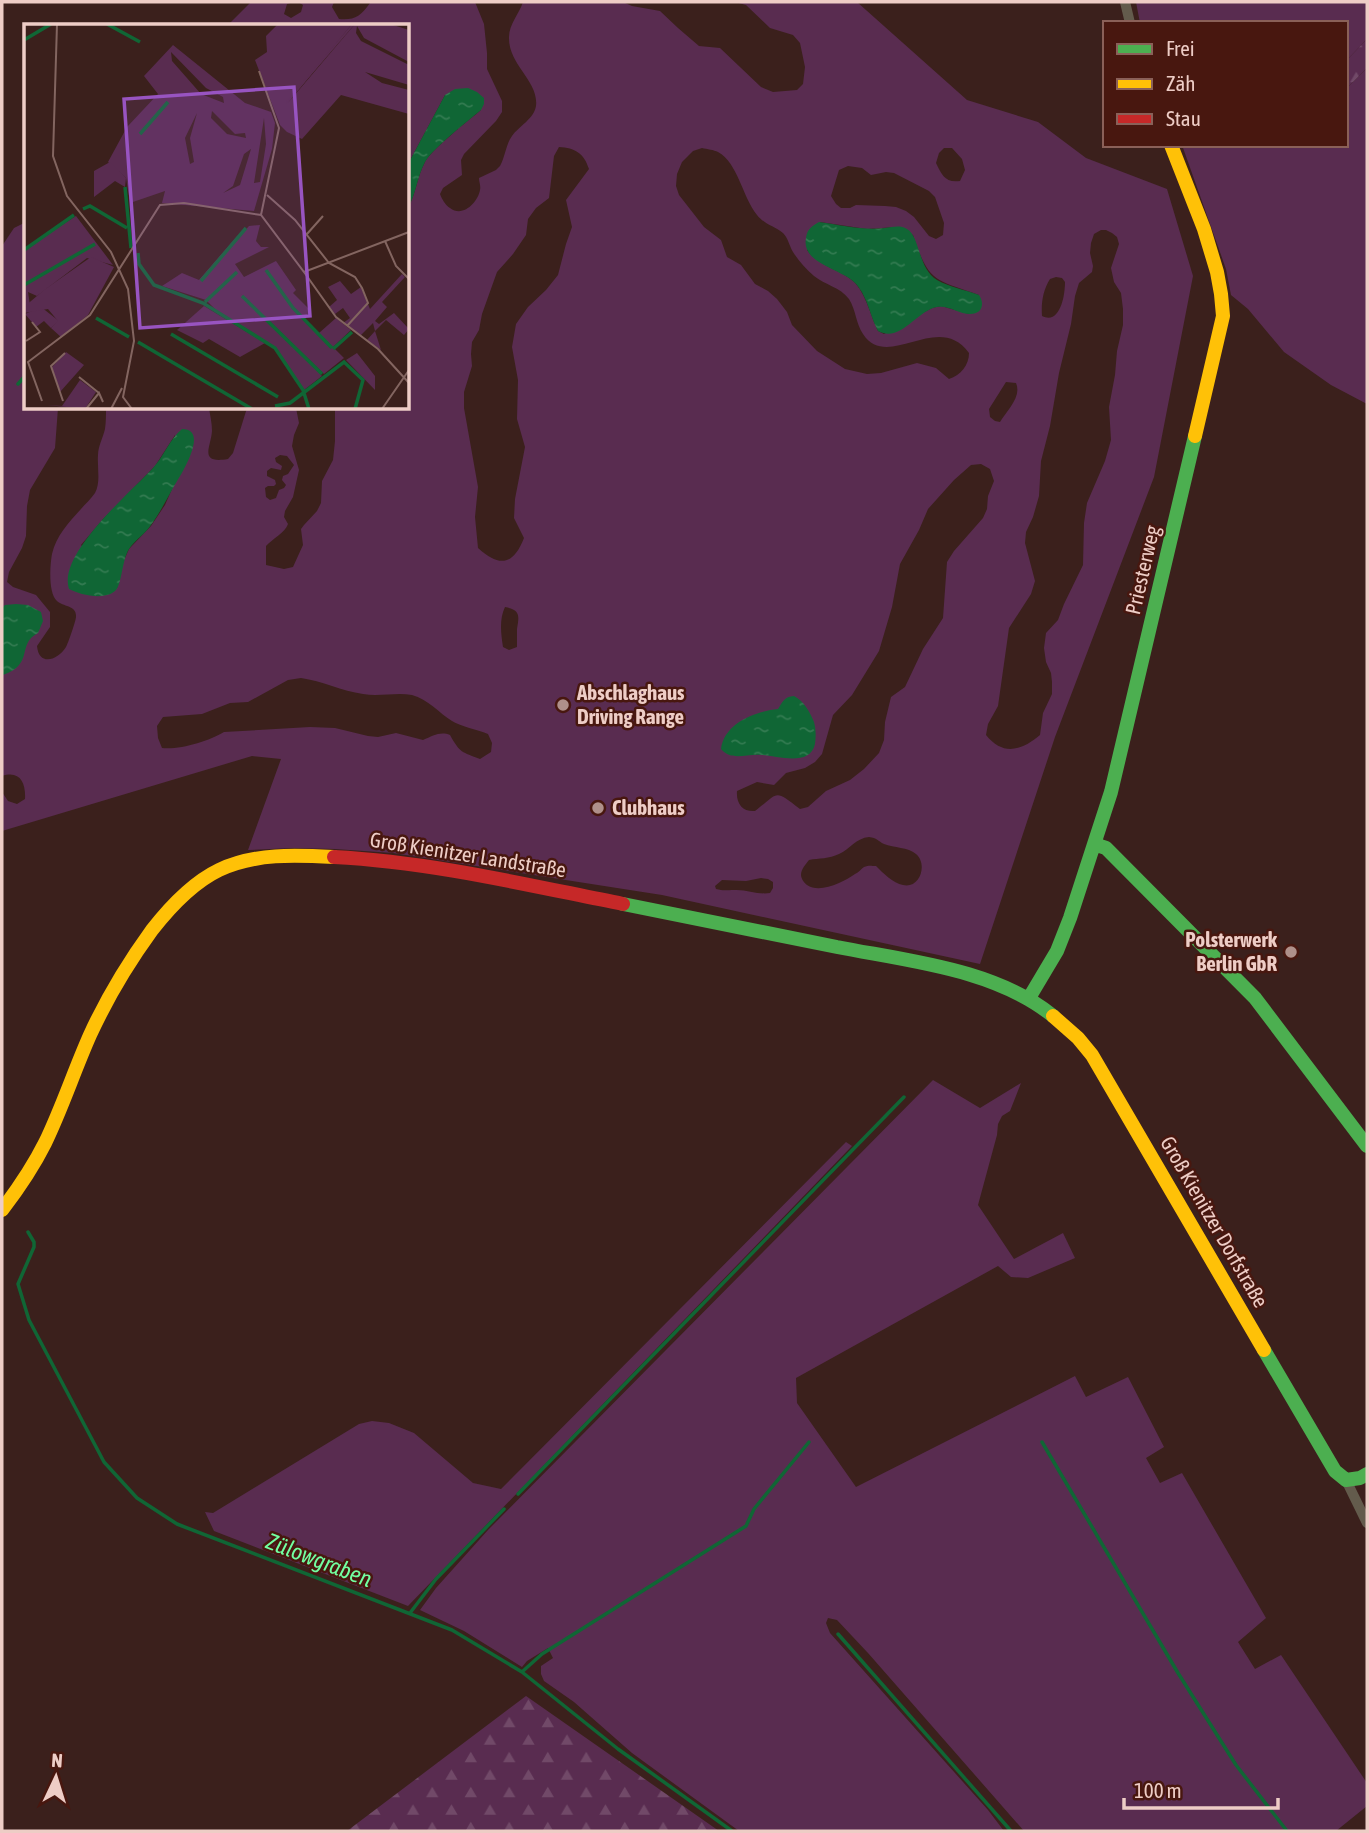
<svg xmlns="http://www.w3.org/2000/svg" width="1369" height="1833" font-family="'Asap Condensed',sans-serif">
<defs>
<pattern id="forest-firs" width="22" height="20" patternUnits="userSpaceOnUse" patternTransform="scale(1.75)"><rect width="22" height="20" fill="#592c50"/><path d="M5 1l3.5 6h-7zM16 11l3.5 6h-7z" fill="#714968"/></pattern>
<pattern id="water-ripples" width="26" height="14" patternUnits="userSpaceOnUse" patternTransform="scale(1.75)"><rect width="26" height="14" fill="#106635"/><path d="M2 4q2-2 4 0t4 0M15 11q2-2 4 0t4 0" fill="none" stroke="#337b51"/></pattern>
</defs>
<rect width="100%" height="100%" fill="#3b201c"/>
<path fill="#592c50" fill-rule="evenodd" d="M251,2H294L287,4L284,14L291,18L301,12L303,5L298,2H334L332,7L339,19C355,20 360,17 370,3L368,2H475L484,24L487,53V69L502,101V112L496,121L464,154L461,160L462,175L443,188L440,194C442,199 445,205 450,208C463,218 478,202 480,190C481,186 479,182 479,178L496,170L500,166C505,157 506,144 512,136C519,126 534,119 536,106C539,81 508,65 509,37C509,24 519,14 523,2H623L632,6L660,11L678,28L699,46L720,48L761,87L773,92L797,90L803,84L805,67L800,43L793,35L770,28L746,5L735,2H857L967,100L1038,122L1086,158L1167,189L1193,276L1154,477L1055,737L980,964L662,895L393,853L335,849L292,848L248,850L281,759L252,756L2,831V792L8,801L17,804L25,799C26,783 20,770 2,776V246L14,228L26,222V408H58L55,448L30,490L27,506L26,536L22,548L9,572L7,582L13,587L36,595L50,612V627L37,646C39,667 58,660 66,647C68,644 76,620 76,617C77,605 63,607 57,601C48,593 50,565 52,554C56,536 69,522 81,509C85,504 91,499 95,493C101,482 97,468 98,455C98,446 103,438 105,429C106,422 106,415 106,408H209C210,415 212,423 212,431C211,447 198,464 228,459L233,453L247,408H296L299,423L294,435L292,446L299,470L293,497L285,511L284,517L288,524C285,533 272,539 266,546V565L284,569L293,567L303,545L301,529L304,525L317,511L321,503L322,481L333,460L335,441V408H408V208C416,194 417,177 425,162C431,150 468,121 481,110L445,95L408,164V26H227ZM559,147C575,148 584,153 589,169L566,200L572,227L566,244L558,275L546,290L528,307L516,324L512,347L518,380L517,419L525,447L515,499L514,518L524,538C513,566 499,567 478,548L475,517L478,487L464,408V392L472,366L471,354L472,342L479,330L482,314L497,272L513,254L526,235L528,219L536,208L549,198L554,156ZM702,148C707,149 714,150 718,152C738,163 742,196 757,215C764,224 774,226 783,233C788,238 789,245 793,252C798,260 806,269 814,276C825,285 840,287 849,299C856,310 856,324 863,334C888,372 938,310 969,353C969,365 961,375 949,379L936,368L917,363L881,373L867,374L845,369L817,351L792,325L787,312L777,299L768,291L755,284L741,265L727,257L721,240L704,227L679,195L676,186L677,174L682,162L693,151ZM944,148H952L962,159L965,170L960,181C945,183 942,175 936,163L939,153ZM848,166L862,168L871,175L886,172L894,173L929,191L935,197L944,223L943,235L936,239L929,236L914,217L906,211L896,207L885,206L856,205L850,208H841L836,204L831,196L839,170ZM820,222L867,229L896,227L913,235C929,283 934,279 979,295L969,314L941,306L932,308L884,334L878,331C870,315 866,293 853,281C839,269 818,266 807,250ZM1101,230H1106L1112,233L1117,237L1119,244L1111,268L1114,282L1121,293L1123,309V325L1117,351L1115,375L1109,407L1111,440L1105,461L1087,503L1084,523L1083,565L1064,604L1058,620L1046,633L1044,648L1046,662L1051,673L1052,682V694L1043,713L1040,735C1021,751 1003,756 986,735L988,724L998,706L1009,628L1031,594L1035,581L1025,543L1026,532L1033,517L1039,496L1041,461L1050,426L1059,373L1071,324L1075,296L1079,283L1092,272L1093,266L1090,253L1091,243L1094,234ZM1056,277L1062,278L1065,282C1065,296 1060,325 1042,316C1041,303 1043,290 1050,279ZM1006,382L1016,383C1022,397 1007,410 1000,422L995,421L990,417L989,409ZM175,435L172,489L165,505L151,526L129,549L122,565L117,588L81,545L103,519L155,466ZM280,455L287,456L294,465L288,474L283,476L282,480L286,485L284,488L279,490L276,498L270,500L266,497L265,488L268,486H274L276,484L275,480L267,476V471L271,468L281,470L282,466L276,462L275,458ZM981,464L990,469L994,481L988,496L987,509L983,518L954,551L947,562L943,618L923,649L905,687L891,697L885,722L884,740L879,753L864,769L850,780L826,791L808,807L800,809C773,788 779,793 755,811C743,812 736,804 737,791L757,782L774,785L786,773L805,768L815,762L822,754L833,715L852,695L879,651L892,607L900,564L919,530L928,509L954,480L971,465ZM505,607C521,610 519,616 517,629C517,635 517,641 517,647L509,650L503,647C501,634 499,619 505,607ZM301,678C322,681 342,691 363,694C379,697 396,692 412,695C428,699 439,713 452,721C459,726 479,730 488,734L492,743L491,752L480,759C462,752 460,753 450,735C440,731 433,736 423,740L396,733L378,737L368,736L335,728L310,727L224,732C209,741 180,750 162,748L158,738L157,726L163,717L202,714L230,703L248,702L288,680ZM869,837C877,838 878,841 884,844C894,848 908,847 916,854C928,864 920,889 903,885C893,883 883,873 876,866C871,866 869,865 864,867C861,869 858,873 855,874C844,882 820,894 807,885C804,883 801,878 801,875C801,869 806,864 809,860C819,858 829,859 839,854C850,849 856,838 869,837ZM761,878L768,879L773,882V888L770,893C758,895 746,889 734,890C727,890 723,891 716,889L715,886L722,880L746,881Z
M1136,2H1367V39L1346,61V23H1140Z
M1367,68V404L1331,385L1284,352L1248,309L1231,295L1226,269L1182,145H1346V89Z
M933,1080L980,1108L1021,1083L1010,1111L1002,1116L998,1124L997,1135L978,1205L1014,1259L1063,1233L1075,1258L1028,1278L1011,1277L998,1266L796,1378L797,1403L856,1487L1075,1376L1086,1397L1128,1377L1164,1447L1146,1458L1160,1483L1182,1473L1266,1618L1238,1642L1255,1669L1281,1655L1367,1783V1806L1336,1831H1024L868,1653L837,1620L828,1618L826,1623L830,1633L988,1810L1004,1831H739L632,1753L574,1702L544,1681L541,1674V1666L553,1658L548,1648L527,1661L522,1667L464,1631L420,1610L436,1588L488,1530Z
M846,1142L852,1146L408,1606L214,1531L205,1512L213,1513L359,1424L372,1421L389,1423L414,1433L473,1483L501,1489Z"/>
<path fill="url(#forest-firs)" d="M1367,39V68L1346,89V61Z
M526,1696L719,1831H347Z"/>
<path fill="url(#water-ripples)" d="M468,88L477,92L484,98V104L481,110C468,121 432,149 425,162C417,177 416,194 408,208V164L445,95L455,89Z
M819,222C841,225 864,231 885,228C893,227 900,225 907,229C920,236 918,269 937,280C949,287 966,290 979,295C985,304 982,314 970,314C959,314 949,305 937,307C916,311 901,343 878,331C870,316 867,294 854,282C839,268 801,263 806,238C807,229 812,226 819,222Z
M182,429C211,429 179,478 173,488C166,500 160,513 151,525C145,534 135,540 129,549C122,560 122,583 116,590C106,601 80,595 69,589C57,554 131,492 153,468C164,456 169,440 182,429Z
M16,604L28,605L41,612L43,621L38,633C16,644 35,664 3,675L2,608L5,605Z
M794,696C804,701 810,712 814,722C816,729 816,737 815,744C810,767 778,756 762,755C747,753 732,762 721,749C724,723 756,711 778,709C783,701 784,697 794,696Z"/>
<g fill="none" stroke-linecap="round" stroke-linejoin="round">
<path stroke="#106635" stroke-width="3.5" d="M18,384L26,375
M28,1232L34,1242V1247L18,1284L29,1320L104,1462L137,1498L177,1524L452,1630L522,1672L618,1749L732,1831
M1042,1442L1178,1673L1236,1765L1287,1831
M518,1494L904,1097
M410,1613L436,1579L504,1509
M838,1634L1011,1831
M523,1671L542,1654L746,1526L754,1509L809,1442"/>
<path stroke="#635b4c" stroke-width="10" d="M1125,2L1130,23
M1346,1480L1367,1523"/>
<path stroke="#4caf50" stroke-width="14" d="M1094,844L1106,848L1255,998L1367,1146
M623,904C695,919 766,933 837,947C908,961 995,969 1053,1016
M1029,998L1057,951L1070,918L1111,792L1195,436
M1264,1350L1335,1471L1346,1480L1360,1478L1367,1474"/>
<path stroke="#ffc107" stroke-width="14" d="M1171,145L1204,229L1217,272L1221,294L1223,316L1195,436
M1053,1016L1078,1038L1092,1055L1264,1350
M2,1210C18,1189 33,1167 45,1143C62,1108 74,1071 90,1035C107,998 128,963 152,930C170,907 192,883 219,870C255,853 295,855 334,857"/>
<path stroke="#c62828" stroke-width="14" d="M334,857C432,862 527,885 623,904"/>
</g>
<g fill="#af908a" stroke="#48170f" stroke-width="2.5">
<circle cx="563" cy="705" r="7"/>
<circle cx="598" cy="808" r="7"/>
<circle cx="1291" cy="952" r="7"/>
</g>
<g text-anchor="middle" stroke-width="5" stroke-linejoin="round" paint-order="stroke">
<g font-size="21" fill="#eecdc6" stroke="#48170f">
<text transform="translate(1143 570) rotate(-77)" y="7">Priesterweg</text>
<text transform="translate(468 855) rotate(9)" y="7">Groß Kienitzer Landstraße</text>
<text transform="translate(1214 1222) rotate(60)" y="7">Groß Kienitzer Dorfstraße</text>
</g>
<g font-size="21" font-weight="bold" fill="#eecdc6" stroke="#48170f" text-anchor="start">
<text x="577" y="700">Abschlaghaus<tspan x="577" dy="24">Driving Range</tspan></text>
<text x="612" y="815">Clubhaus</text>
<text x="1277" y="947" text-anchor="end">Polsterwerk<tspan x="1277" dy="24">Berlin GbR</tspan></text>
</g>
<g font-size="23" font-style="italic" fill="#72ffa1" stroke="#48170f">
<text transform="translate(319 1560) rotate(21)" y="8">Zülowgraben</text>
</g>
</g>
<g transform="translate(24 24)">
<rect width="385" height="385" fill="#3b201c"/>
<path d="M254,0H328L263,80L331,0H366L385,6V38L340,14L333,2L332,9L337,17L385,41V61L341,48L358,59L385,66V90L317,71L278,115L263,108L256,101L231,36L243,28L242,12ZM149,21L221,79L247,88L251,99L248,125L230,187L138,179L141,167L106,179L102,154L84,138L103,103L134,70L120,52ZM147,28L182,64L199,73L200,79L177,70L148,37ZM188,87L211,110L221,109L222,114L203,110L187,94ZM173,89L166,114L170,138L166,140L161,114ZM240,94L242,120L236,158L230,159ZM227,125L216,161L199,169L209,162L220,130ZM52,192L89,241L63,234L13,272L4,268L6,281L0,283V225ZM236,201L232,217L237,223H245L211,240L220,253L252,237L272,266L269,269L287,287L280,294L295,309L312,294L327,306L309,323L320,334L300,350L217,270L298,352L280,366L251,323L194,288L182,276L138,262L158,249L175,256L215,210L189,243L225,202ZM378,250L381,253L358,278L363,283L351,297L355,300L370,289L385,305L380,311L362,296L351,307L357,326L343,316L351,307L349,299L336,312L319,299L326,294L319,284L311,290L305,283L313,276L304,263L316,257L327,270L337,263L346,285ZM17,283L35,297L27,304L20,297L12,303L1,290ZM42,328L60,341L36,368L28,343ZM333,329L351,352V366L322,336ZM56,356L72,368L61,385L23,381L38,382Z" fill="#592c50" fill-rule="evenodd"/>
<path d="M328,0H331L262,80V78ZM86,138L102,154L101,163L91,157L70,173V147ZM180,282L241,319L216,333L185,315L179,319L153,306Z" fill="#592c50"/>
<path d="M67,233L90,243L64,291L37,313L27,304L34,297L24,285L0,289V283L20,266Z" fill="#592c50"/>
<path fill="none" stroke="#106635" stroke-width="3.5" d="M83,0L116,18M0,16L27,0M116,110L144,78M101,163L107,224M59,185L66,182L103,204M0,226L50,191M114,229L115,240L130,261L179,279L251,324L279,366L285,385M242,246L269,284L308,324M177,257L222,204M0,261L71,220M218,272L298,350M181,278L213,248M72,294L105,313M147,310L254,373M114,318L228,385M309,325L328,308M251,382L266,379L320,338L339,356L331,385"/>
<path fill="none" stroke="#836560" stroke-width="2" d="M33,0L29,132L43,172L87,228L104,265L110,317L99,373L108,385M235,47L255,104L237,191M243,171L271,196L305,239L331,253L338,264L344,279L323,302M283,210L299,192M361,217L372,242L385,255M280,248L312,293L354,325L385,359M2,317L16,308L8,298M55,353L75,369M18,377L4,338L66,291L136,181L160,179L237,191L280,248L385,208M39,377L27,342L41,329M62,385L75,369L79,378M87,385L98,364M358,385L385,346"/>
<path fill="#9854c1" fill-opacity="0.15" stroke="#9854c1" stroke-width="3.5" d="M270,63L286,292L116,304L100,75Z"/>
<rect width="385" height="385" fill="none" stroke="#eecdc6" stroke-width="3.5"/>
</g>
<rect width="1369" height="1833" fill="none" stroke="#eecdc6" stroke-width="7"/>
<rect x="1103" y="21" width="245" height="126" fill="#48170f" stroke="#8a6058" stroke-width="2"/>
<rect x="1117" y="44" width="35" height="10" fill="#4caf50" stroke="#8a6058" stroke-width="2"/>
<text x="1166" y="56" font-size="21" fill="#eecdc6">Frei</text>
<rect x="1117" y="79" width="35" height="10" fill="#ffc107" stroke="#8a6058" stroke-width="2"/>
<text x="1166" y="91" font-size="21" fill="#eecdc6">Zäh</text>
<rect x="1117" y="114" width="35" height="10" fill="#c62828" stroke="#8a6058" stroke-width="2"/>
<text x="1166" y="126" font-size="21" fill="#eecdc6">Stau</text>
<g transform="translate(56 1777) rotate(4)" stroke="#48170f" stroke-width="5" paint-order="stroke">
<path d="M0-5L12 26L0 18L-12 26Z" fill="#eecdc6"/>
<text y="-10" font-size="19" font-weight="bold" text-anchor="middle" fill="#eecdc6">N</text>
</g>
<path d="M1124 1798v10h154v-10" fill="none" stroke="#eecdc6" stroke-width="3.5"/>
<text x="1134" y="1798" font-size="21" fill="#eecdc6" stroke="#48170f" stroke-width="5" paint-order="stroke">100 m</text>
</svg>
